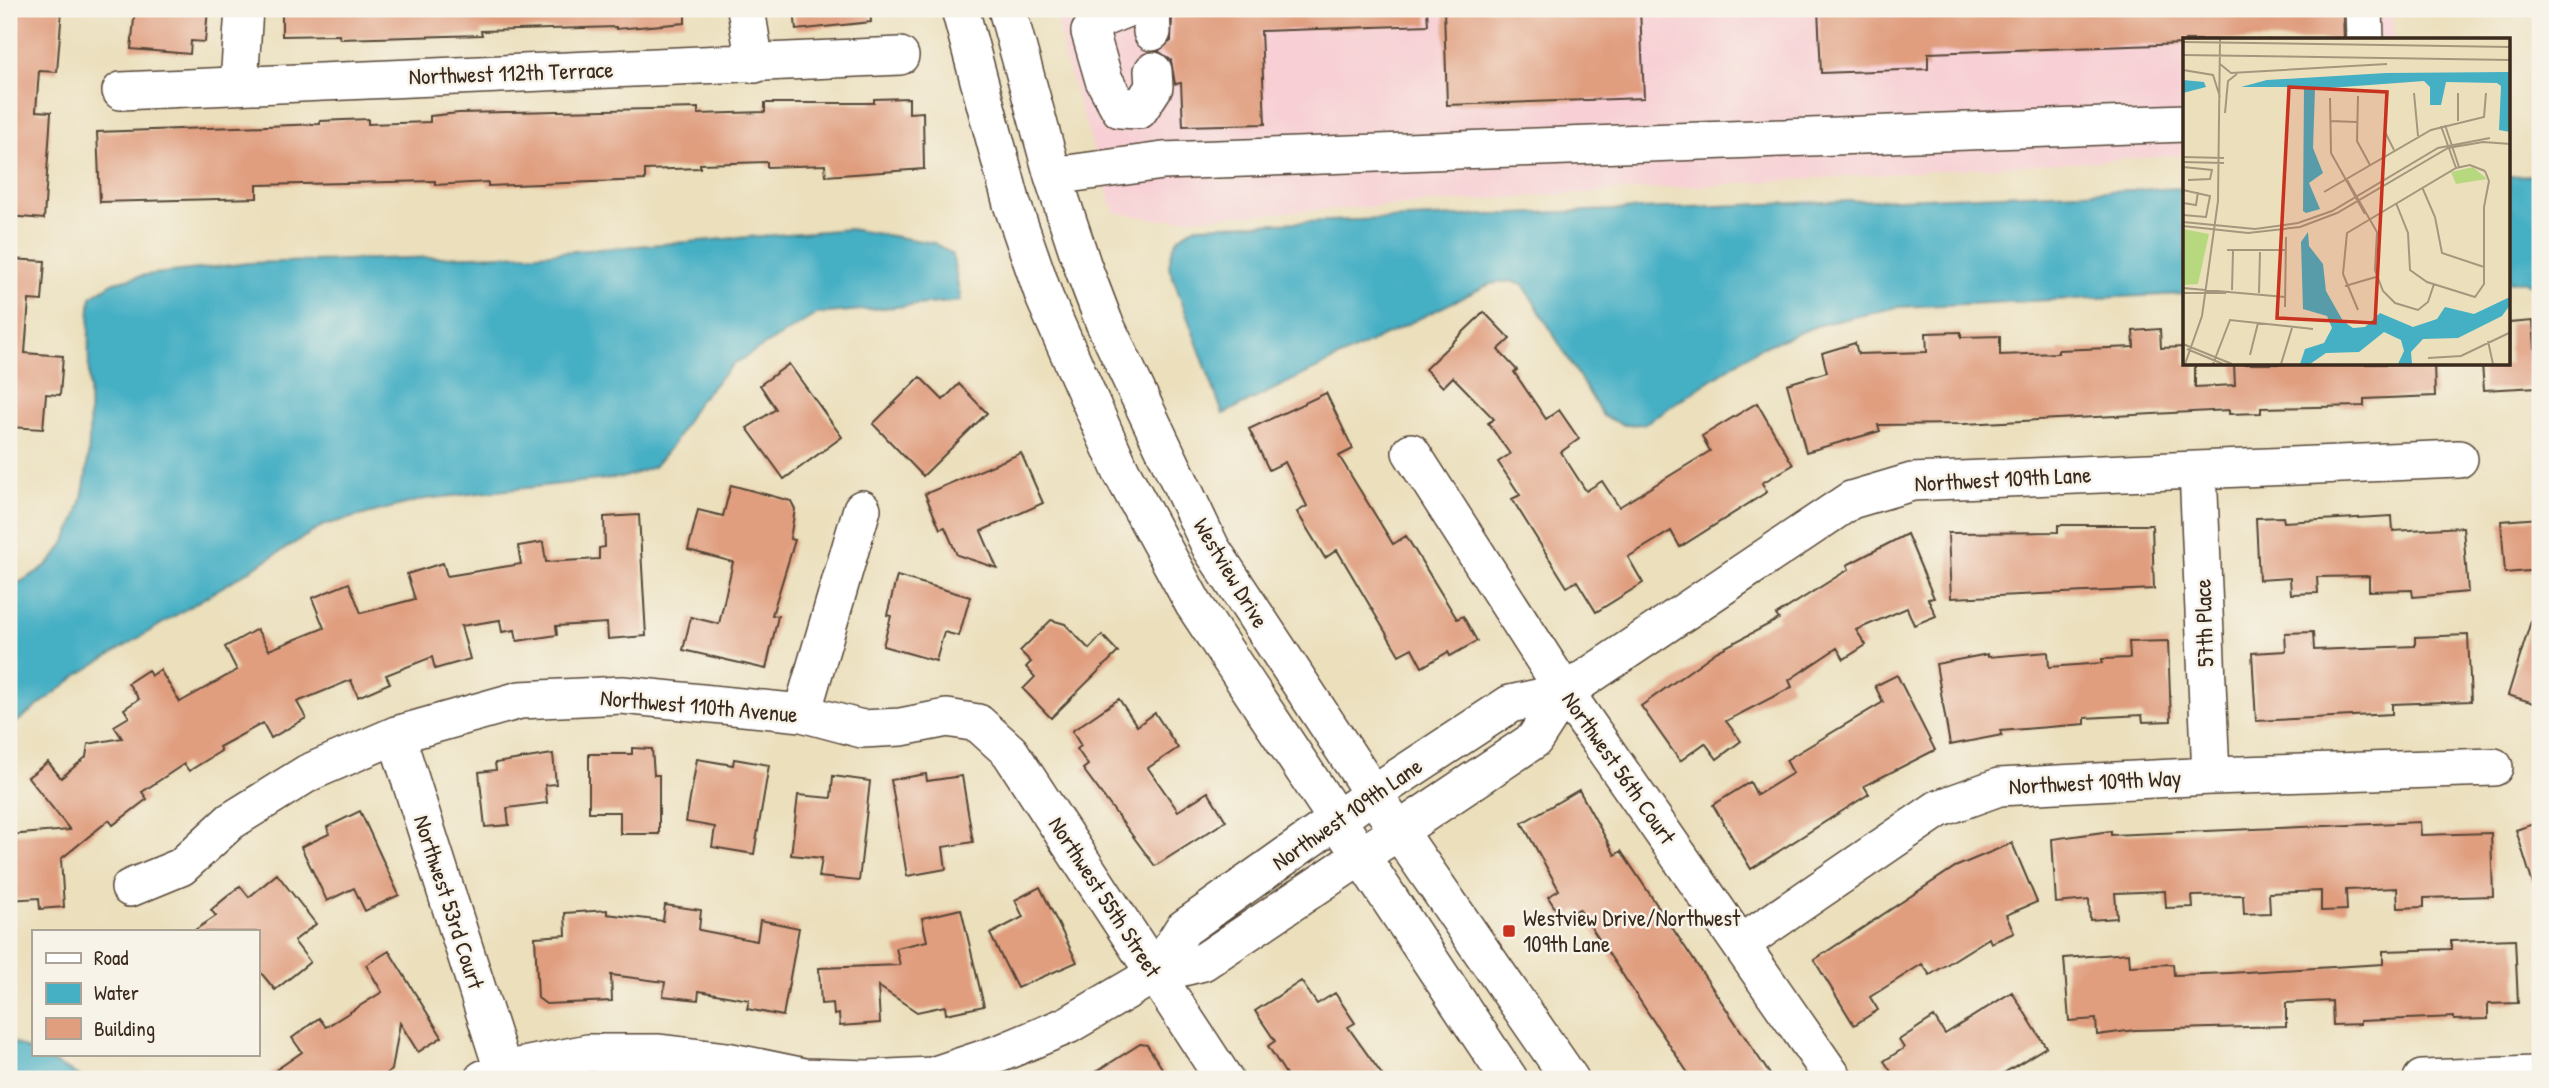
<svg xmlns="http://www.w3.org/2000/svg" width="2549" height="1088" font-family="'Patrick Hand',sans-serif">
<rect width="100%" height="100%" fill="#f7f3e8"/>
<filter id="ink" filterUnits="userSpaceOnUse"><feTurbulence type="fractalNoise" baseFrequency=".0143" numOctaves="2"/><feDisplacementMap in="SourceGraphic" scale="14" xChannelSelector="R" yChannelSelector="G"/><feConvolveMatrix kernelMatrix="1 2 1 2 8 2 1 2 1" color-interpolation-filters="sRGB"/></filter>
<filter id="wash" filterUnits="userSpaceOnUse"><feTurbulence type="fractalNoise" baseFrequency=".00686" numOctaves="4" result="noise"/><feDisplacementMap in="SourceGraphic" scale="28" xChannelSelector="R" yChannelSelector="G"/><feGaussianBlur stdDeviation="1.57" result="paint"/><feColorMatrix in="noise" values="0 0 0 0 0 0 0 0 0 0 0 0 0 0 0 0 0 1.4 0 .05"/><feComposite in="paint" operator="in"/></filter>
<g filter="url(#wash)">
<rect width="100%" height="100%" fill="#ebdfbc"/>
<path fill="#f7cfd4" d="M1056,9H2392L2394,40H2185V155L1160,220L1114,212L1065,61Z"/>
<path fill="#45afc4" stroke="#406c71" stroke-width="2" d="M2540,175V290L2523,281L2509,282V176Z
M2185,188V294L1897,307L1819,325L1758,349L1644,424L1624,425L1603,416L1523,284L1510,281L1490,284L1223,414L1169,267C1172,243 1176,236 1198,226Z
M849,229L934,243L952,254L961,301L817,314L732,365L697,403L673,444L654,467L625,477L425,499L324,525L81,673L9,728V589C22,580 43,571 53,559C109,492 81,378 91,297L114,282L146,275L249,263L538,254Z
M9,1040L85,1079H9Z"/>
<g id="blocks">
<path fill="#e09e7f" d="M9,9H62L57,72L39,71L36,111L51,112L44,219L9,216Z
M135,9H208L205,42L191,41L190,54L131,49Z
M282,9H685V23L616,29V27L481,31L482,35L340,39L339,35L282,36Z
M794,9H870L871,22L796,30Z
M1179,9H1427L1428,25L1261,31L1265,124L1183,126L1181,83L1175,84L1171,60L1158,51L1171,41L1172,17H1179Z
M1444,9H1640L1644,98L1447,105Z
M1818,9H2343L2344,40H2185V44L1928,53V69L1821,73Z
M909,98V113L923,112L924,169L826,176L825,165L767,167V162L700,164V168L645,170V180L488,186V182L435,185V181L257,185V198L100,202L97,132L320,124V121L368,119V124L430,122V116L459,113L698,108V114L765,112V103H874V99Z
M9,259L45,261L42,301L29,300L25,353L63,356L60,395L46,394L43,429L9,427Z
M1484,312L1510,339L1498,350L1517,370L1514,372L1546,419L1559,410L1579,439L1561,452L1586,491L1602,481L1619,507L1710,451L1702,436L1757,403L1793,465L1762,483L1767,492L1680,547L1671,531L1628,557L1643,583L1596,612L1577,581L1567,587L1512,499L1520,495L1498,462L1510,454L1488,423L1494,419L1453,377L1443,387L1425,369Z
M2533,321L2538,387L2484,390L2482,364H2509V323Z
M2160,329L2161,348L2185,347V364H2195V387L2235,385L2234,364H2434L2435,396L2364,399V406L2261,408V413L2229,414V410L1964,424L1878,425L1880,431L1806,452L1787,384L1827,372L1822,353L1855,343L1858,354L1927,352L1926,333L1961,332V337L2000,336V355L2058,353V350L2134,347L2133,331Z
M789,364L842,437L784,479L747,428L776,409L760,385Z
M920,377L943,400L959,384L987,413L923,476L873,424Z
M1326,393L1353,449L1339,456L1393,544L1406,536L1457,619L1463,616L1477,641L1450,656L1448,652L1422,667L1412,648L1399,655L1337,550L1325,558L1297,512L1307,506L1285,462L1269,470L1249,429Z
M1021,453L1043,503L981,531L997,568L957,555L945,527L940,529L925,494Z
M731,485L791,501L795,509L790,539L795,540L772,615L778,616L766,669L683,650L691,617L719,624L733,562L688,550L698,510L723,516Z
M639,515L646,636L608,639L607,623L556,626L557,635L517,641L515,630L502,632L500,620L461,626L470,659L435,669L432,657L386,675L390,683L358,697L351,680L297,702L306,718L271,738L263,723L219,747L221,751L189,771L184,764L142,792L147,799L113,825L109,820L61,859L64,907L40,909L39,898L9,900V835L70,830L28,777L48,762L61,778L86,757L88,744L122,738L114,726L129,717L124,709L139,699L128,683L148,670L151,676L160,670L180,702L237,670L225,647L257,629L269,650L324,628L312,598L349,583L361,613L415,599L407,574L443,563L447,576L521,564L518,546L543,542L546,562L599,559V548L605,547L604,517Z
M2392,516L2393,531L2463,527L2468,592L2413,597L2412,590L2369,591V576L2317,577L2318,593L2291,594L2290,578L2259,580L2256,518L2283,517L2284,522Z
M2540,518V570L2505,573L2501,521Z
M2058,525H2152L2154,589L1951,598L1948,533L2058,532Z
M1907,534L1934,598L1928,599L1936,616L1914,625L1907,608L1856,630L1866,645L1844,659L1837,648L1789,680L1792,687L1726,721L1741,741L1717,759L1705,743L1680,761L1641,706L1716,652L1779,619L1776,615L1849,569L1847,565Z
M897,576L970,597L959,636L944,632L936,661L883,646L891,616L887,615Z
M2536,605L2540,606V705L2508,695Z
M1051,620L1065,624L1089,649L1102,635L1118,652L1051,718L1023,689L1035,677L1026,667L1031,662L1020,651Z
M2313,632L2314,650L2415,646V637L2468,635L2471,701L2392,704V714L2256,721L2252,653L2286,651L2285,633Z
M2168,641L2171,721L2143,722L2142,715L2085,718V724L2001,731L2002,735L1950,745L1936,664L1988,654V657L2048,652L2049,667L2102,663V659L2130,658L2129,642Z
M1897,675L1935,750L1864,786L1869,794L1751,869L1713,805L1750,782L1757,795L1793,773L1786,760L1883,702L1875,686Z
M1119,699L1137,726L1155,713L1178,748L1148,768L1178,811L1208,792L1226,821L1155,866L1083,769L1088,765L1077,749L1081,746L1072,731Z
M632,748L652,749L654,775H659V834H620V812H589V754H632Z
M553,754L556,784L545,785L547,803L507,808L509,825L485,827L479,772L496,770L495,763Z
M697,759L733,765L734,759L769,765L754,854L712,847L715,827L686,822Z
M926,774L927,781L962,776L973,842L943,847L946,869L907,876L891,780Z
M833,776L870,781L859,881L819,877L822,858L791,855L798,795L831,798Z
M1579,790L1615,855L1621,851L1773,1079H1692L1579,909L1562,919L1548,897L1559,890L1522,823Z
M360,811L399,895L365,911L354,888L327,901L301,847L329,834L327,827Z
M2420,822L2421,835L2491,833L2493,896L2424,898V907L2398,908L2397,888L2346,890L2347,910L2321,911V891L2269,893L2270,913L2244,914L2243,895L2192,896L2193,907L2166,908L2165,891L2115,893L2117,918L2090,920L2089,900L2056,903L2052,839L2111,831V835Z
M2540,822V894H2536L2516,830Z
M2012,843L2037,902L2006,915L2014,933L1991,943L1989,938L1930,975L1922,964L1870,997L1878,1010L1854,1025L1814,960L1955,867Z
M277,874L316,924L294,941L310,962L275,990L257,968V932H192L216,916L211,910L240,886L249,897Z
M1040,887L1077,962L1017,988L990,934L1023,917L1015,900Z
M665,905L701,910L699,930L757,941L760,920L799,928L783,1016L747,1009L749,1000L699,991L698,1000L663,996L665,982L611,975L612,1001L546,1004L538,998L535,937L566,935L565,913L607,910V914L663,921Z
M961,909L984,1006L946,1014L945,1006L917,1012L878,986L880,1023L840,1026L839,1014L834,1015L833,1003L821,1004L819,968L900,965L896,948L927,941L922,918Z
M2515,939L2518,1003L2488,1004V1019L2454,1020V1017L2360,1021V1024L2333,1025L2332,1001L2286,1003V1026L2135,1030L2097,1035L2096,1019L2069,1021L2064,958L2129,953L2130,966L2173,964L2174,975L2229,973L2383,964V951L2451,949V941Z
M389,951L442,1037L418,1052L400,1023L392,1070L379,1079H263L302,1052L292,1038L319,1018L326,1027L382,992L366,965Z
M1301,981L1317,1004L1335,993L1355,1023L1348,1027L1385,1079H1289L1268,1046L1275,1041L1255,1011Z
M2012,992L2046,1047L1994,1079H1896L1884,1061L1904,1048L1899,1040L1934,1017L1945,1034Z
M1140,1044L1147,1045L1169,1079H1085Z"/>
</g>
</g>
<g filter="url(#ink)">
<use href="#blocks" fill-opacity="0" stroke="#554536" stroke-width="2"/>
<g fill="none" stroke-linecap="round" stroke-linejoin="round">
<g stroke="#554536" stroke-width="40">
<path id="minor" d="M746,9L755,64
M960,9L1012,204L1045,299L1121,471L1193,603L1509,1079
M1007,9L1053,176L1083,267L1104,322L1211,548L1373,794L1570,1079
M1125,9L1100,19L1090,32L1104,80L1120,109L1139,110L1154,87L1153,71
M1151,9L1152,32
M2364,9L2365,40
M239,84L244,9
M121,91L900,56
M1053,176L1163,161L2185,123
M1411,452L1565,692L1834,1079
M2198,470L2211,776
M802,713L862,509
M396,735L503,1070
M130,888L181,867L231,821L308,773L396,735L520,700L622,695L802,713L862,729L901,727L947,718L978,723L1010,752L1224,1079
M1742,943L1938,809L1999,787L2211,776L2494,767
M1155,974L1183,929L1373,794L1510,704L1565,692L1851,500L1912,482L2459,459
M483,1079L503,1070L588,1053H659L727,1061L805,1077L867,1079L932,1076L1001,1053L1068,1025L1155,974L1203,962L1534,740L1565,692
M2422,1079L2535,1075"/>
</g>
<use href="#minor" stroke="#fff" stroke-width="37"/>
</g>
</g>
<rect fill="#c8321e" stroke="#f7f3e8" stroke-width="2.5" x="1502" y="924" width="14" height="14" rx="3.5"/>
<g text-anchor="middle" stroke-width="5" stroke-linejoin="round" paint-order="stroke">
<g font-size="23" fill="#3b2a1e" stroke="#f7f3e8">
<text transform="translate(511 73) rotate(-2)" y="8">Northwest 112th Terrace</text>
<text transform="translate(2003 479) rotate(-3)" y="8">Northwest 109th Lane</text>
<text transform="translate(1231 573) rotate(59)" y="8">Westview Drive</text>
<text transform="translate(2204 623) rotate(-92)" y="8">57th Place</text>
<text transform="translate(699 706) rotate(5)" y="8">Northwest 110th Avenue</text>
<text transform="translate(1619 768) rotate(55)" y="8">Northwest 56th Court</text>
<text transform="translate(2095 782) rotate(-3)" y="8">Northwest 109th Way</text>
<text transform="translate(1347 814) rotate(-35)" y="8">Northwest 109th Lane</text>
<text transform="translate(1105 897) rotate(57)" y="8">Northwest 55th Street</text>
<text transform="translate(449 902) rotate(72)" y="8">Northwest 53rd Court</text>
</g>
<g font-size="23" fill="#3b2a1e" stroke="#f7f3e8" text-anchor="start">
<text x="1523" y="926">Westview Drive/Northwest<tspan x="1523" dy="26">109th Lane</tspan></text>
</g>
</g>
<g transform="translate(2183 38)">
<rect width="327" height="327" fill="#ebdfbc"/>
<path d="M290,129L304,141L273,146L268,134ZM0,191L26,196L15,246L0,247Z" fill="#b8d880"/>
<path d="M327,34V94L316,92L318,48L314,45L263,44L258,67H247V49L241,43L132,51L130,110L140,135L126,145L137,171L123,175L120,173L121,49H58L84,42L203,35ZM0,42L21,44L23,49L0,55ZM125,194L126,208L140,226L143,253L160,283L170,290L182,289L197,275L230,289L254,281L262,269L291,276L327,259V267L319,278L275,300L240,301L228,314L229,326H215L221,313L218,302L201,294L176,314L143,315L127,326H117L122,311L141,305L149,290L144,278L120,271L118,204Z" fill="#45afc4"/>
<path fill="none" stroke="#a5977d" stroke-width="2" d="M0,4L328,9M0,17L328,22M37,26L48,35L204,26M0,32L30,37L37,59M231,55L235,98M275,55V83M203,56L202,94L211,112M175,58L174,103L187,127M147,60L148,115L182,176M42,75L45,43L54,36M147,83L174,84M262,87L276,129M258,88L273,130M0,119L41,120M0,124L41,125M0,129L29,132L27,141L5,142M164,142L194,194L192,232L200,253L212,265L235,272L245,264L251,246M239,149L252,179L259,215L301,229M0,152L27,158L23,179L0,177M141,154L248,92L301,79L303,55M0,165L13,167L15,154M213,165L225,195L227,232L244,244L292,259L301,246V169L306,143L302,133M0,184L72,191L115,185L149,173L255,110L307,100M0,188L65,195L117,189L154,175L265,110L300,104L328,106M44,212H103M162,248L193,239M0,250L102,259M49,252L50,213M0,255H43M76,255L77,214M102,269L103,199M175,272L160,236L164,195L273,130L287,127L302,133M305,303L310,326M0,306L49,326M4,311L40,326M67,317L75,285M245,320L278,318L328,294M2,326L19,278L35,163L37,1M30,326L47,282L130,291M98,326L109,290"/>
<path fill="#c8321e" fill-opacity="0.15" stroke="#c8321e" stroke-width="3.5" d="M106,49L204,54L192,285L94,280Z"/>
<rect width="327" height="327" fill="none" stroke="#3b2a1e" stroke-width="3.5"/>
</g>
<rect width="2549" height="1088" fill="none" stroke="#f7f3e8" stroke-width="35"/>
<rect x="32" y="930" width="228" height="126" fill="#f7f3e8" stroke="#aca397" stroke-width="2"/>
<rect x="46" y="953" width="35" height="10" fill="#ffffff" stroke="#aca397" stroke-width="2"/>
<text x="94" y="965" font-size="21" fill="#3b2a1e">Road</text>
<rect x="46" y="983" width="35" height="21" fill="#45afc4" stroke="#aca397" stroke-width="2"/>
<text x="94" y="1000" font-size="21" fill="#3b2a1e">Water</text>
<rect x="46" y="1018" width="35" height="21" fill="#e09e7f" stroke="#aca397" stroke-width="2"/>
<text x="94" y="1036" font-size="21" fill="#3b2a1e">Building</text>
</svg>
